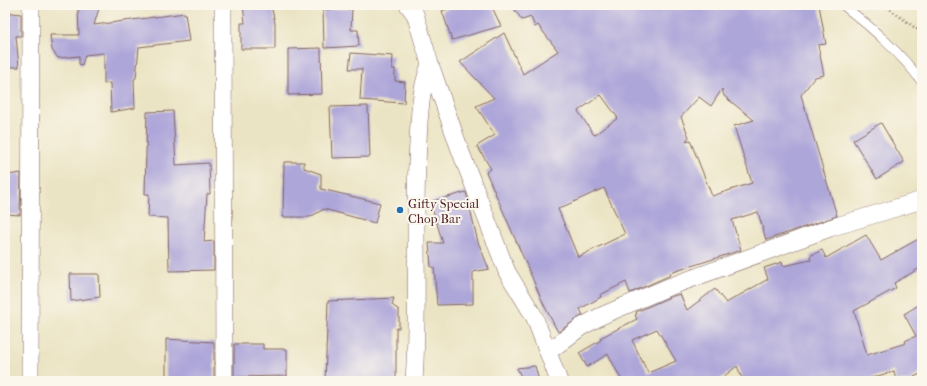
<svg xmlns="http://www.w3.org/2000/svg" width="927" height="386" font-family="'IM FELL French Canon',serif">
<rect width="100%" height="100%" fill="#fbf7ec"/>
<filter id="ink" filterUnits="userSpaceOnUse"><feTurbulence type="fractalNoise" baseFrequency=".025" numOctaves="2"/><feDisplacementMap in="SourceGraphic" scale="8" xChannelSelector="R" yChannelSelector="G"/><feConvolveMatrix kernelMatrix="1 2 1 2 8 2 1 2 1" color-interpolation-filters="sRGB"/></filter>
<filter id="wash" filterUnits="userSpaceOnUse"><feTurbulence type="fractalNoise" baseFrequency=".012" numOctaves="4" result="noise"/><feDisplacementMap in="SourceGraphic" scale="16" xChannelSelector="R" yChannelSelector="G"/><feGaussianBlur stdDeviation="0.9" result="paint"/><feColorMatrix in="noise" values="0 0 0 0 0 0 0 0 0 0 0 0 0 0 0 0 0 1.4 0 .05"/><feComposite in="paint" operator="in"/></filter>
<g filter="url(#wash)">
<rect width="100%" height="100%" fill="#ebe4c4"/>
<g id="blocks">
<path fill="#ada6d9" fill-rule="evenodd" d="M100,5L94,25L185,13L189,41L139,47L136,78L134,79L135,108L111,112L110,83L104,84V53L85,55L82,65L79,64V56L58,58L52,50L50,35H79L78,7Z
M243,5H271L275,23V49H241V23H245Z
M458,5H491L501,26L452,40L442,11Z
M511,5H819L826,44L818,45L824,75L815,77L801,95L837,216L766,240L758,212L732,220L741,250L670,273L671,275L630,293L626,282L600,295L601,297L580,309L583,315L558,332L544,305L486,172L491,169L477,146L495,135L476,106L494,98L460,62L504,33L523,74L558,51L538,25L535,27L531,17L522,20ZM722,89L724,96L754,120L734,126L752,183L712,196L690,140L686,141L689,137L681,117L699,97L711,106ZM601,95L618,118L594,135L578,111ZM604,188L625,234L578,257L558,209Z
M323,9H352L351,30H358L359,46L324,48Z
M5,12L21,14V36H16L19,67H5Z
M321,48L322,94L288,95V49Z
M351,53L393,56L392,69H395V81L405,82L404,103L360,100L362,69H349Z
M368,106L370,157L332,158L330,107Z
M173,111L176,165L209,163L210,194H207L204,242L214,241V270L169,271L168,218L148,217L149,194H145L147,112Z
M881,123L904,162L877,179L853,140Z
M284,162H304V168L321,174V189L380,203L375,223L324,209L310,217H283Z
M21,173L20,215L5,214L7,175Z
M466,192L478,242L489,269L473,272V304L437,305L434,267H431L429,243H443L430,202Z
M866,235L881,260L922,237V267L894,283L896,288L854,311L867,355L906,343L905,341L916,336L904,314L922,303V373L912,378L913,381H896L894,371L862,381H743L737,366L718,381H622L608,354L587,367L579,353L601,340L600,338L637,319L635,315L637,314L636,312L670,297L680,294L687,310L715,289L726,303L768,279L764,268L782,262L783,266L811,260L810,256L822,250L826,258ZM657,329L676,361L648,373L632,340Z
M70,274H99L100,297L71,301Z
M394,298L392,305L399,310V328H396V381H325L328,301Z
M166,339L214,342V380L166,381Z
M234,344H263V349H287V376L234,377Z
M535,366L539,381H523L517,368Z"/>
</g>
</g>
<g filter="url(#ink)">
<use href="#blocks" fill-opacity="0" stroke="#826461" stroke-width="1"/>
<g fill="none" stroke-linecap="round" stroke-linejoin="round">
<g stroke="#826461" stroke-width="10">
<path id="lane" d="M843,5C872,28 900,52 922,82"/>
</g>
<g stroke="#826461" stroke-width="18">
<path id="street" d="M223,5L224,381
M408,5L415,14L430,64L460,150L507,272L534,316L559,381
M548,352L581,327L601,316L666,288L830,228L922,200
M30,381L31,5
M414,381C419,308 414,235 417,163C419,129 418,96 430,64"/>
</g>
<path stroke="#826461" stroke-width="2.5" stroke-dasharray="1 3" stroke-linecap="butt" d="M884,5L922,33"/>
<use href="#lane" stroke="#fff" stroke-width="9"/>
<use href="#street" stroke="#fff" stroke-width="17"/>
</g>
</g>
<circle fill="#1f6fb2" stroke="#fbf7ec" stroke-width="1.5" cx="400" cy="210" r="4"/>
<g text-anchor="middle" stroke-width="4" stroke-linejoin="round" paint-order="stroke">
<g font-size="13" fill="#4a1f2b" stroke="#fbf7ec" text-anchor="start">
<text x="408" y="208">Gifty Special<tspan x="408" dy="15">Chop Bar</tspan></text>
</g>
</g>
<rect width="927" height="386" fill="none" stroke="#fbf7ec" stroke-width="20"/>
</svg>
